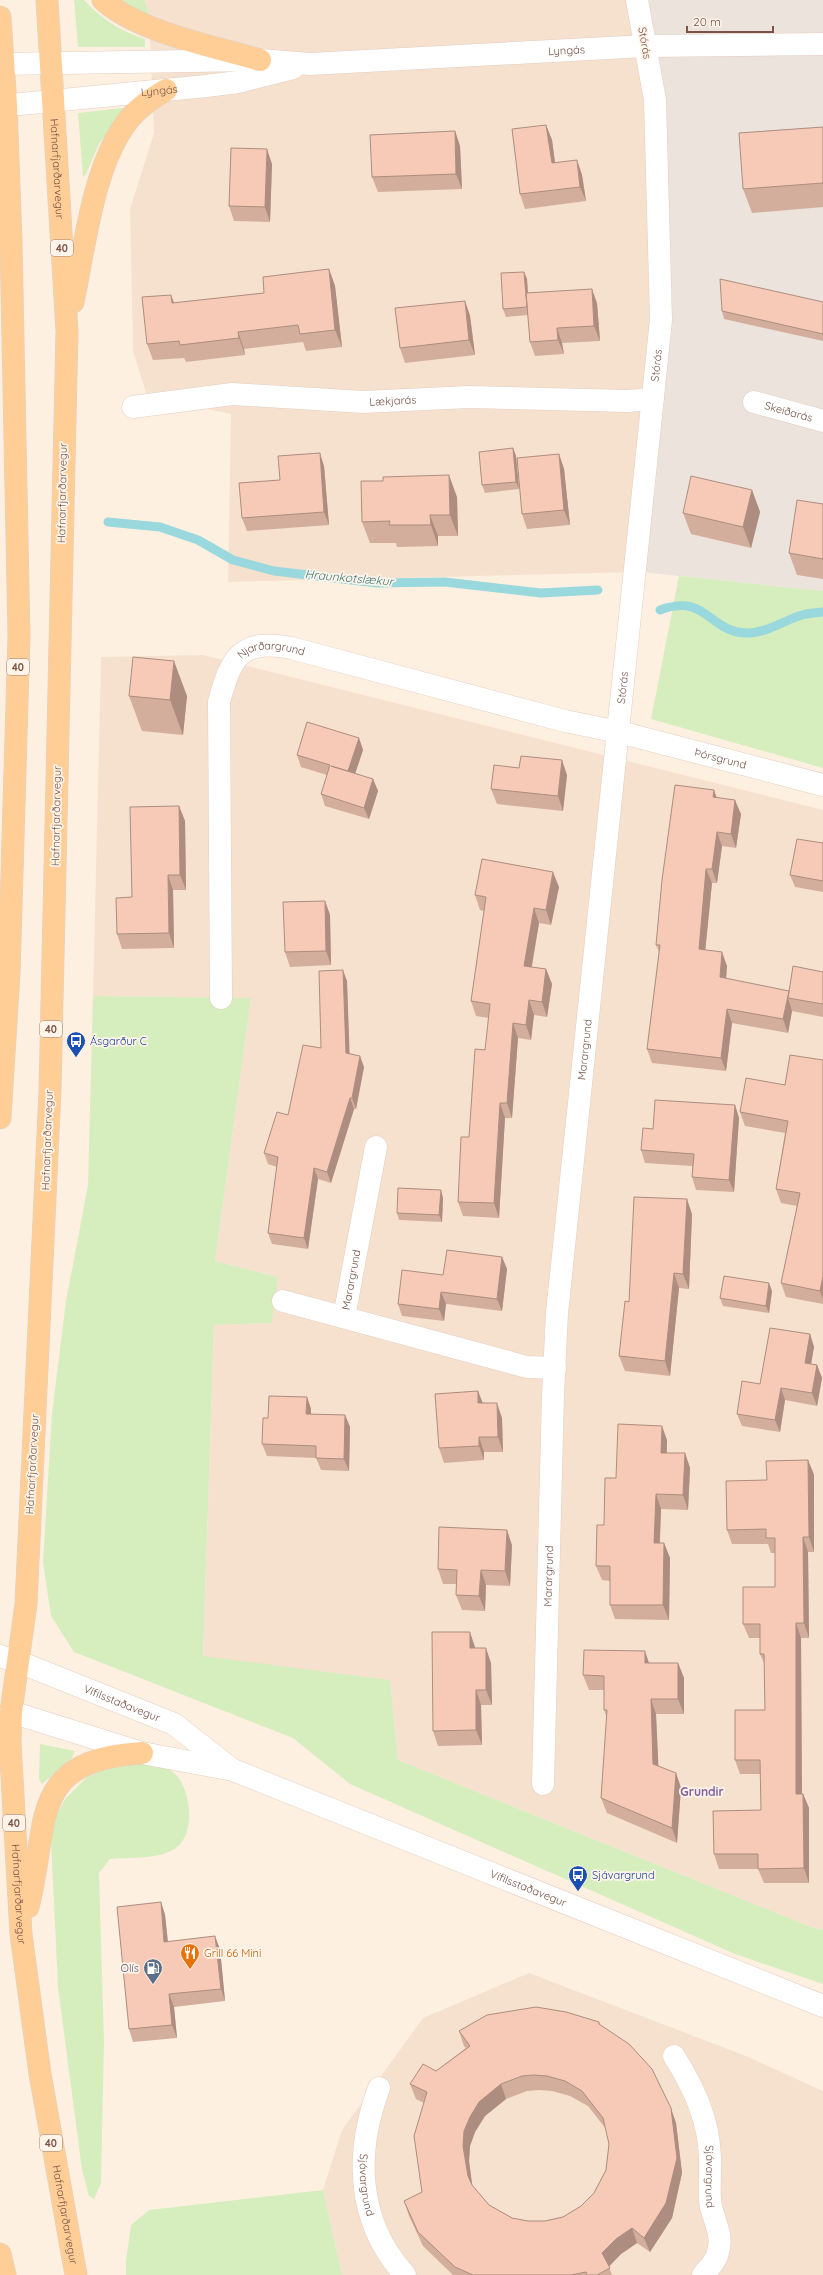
<svg xmlns="http://www.w3.org/2000/svg" width="823" height="2275" font-family="Quicksand,sans-serif">
<rect width="100%" height="100%" fill="#fef0e1"/>
<path fill="#f6e1cf" d="M145,0H649L663,195L641,572L228,582L231,414L147,396L133,351L130,209L154,133L149,15Z
M203,655L823,810V1930L811,1927L398,1760L390,1680L203,1657L214,1325L272,1323L278,1277L215,1261L251,998L93,996L101,657Z
M529,1973L746,2056L823,2091V2275H342L323,2190L342,2130L423,2018Z"/>
<path fill="#ede3dd" d="M649,0H823V591L641,572L663,195Z"/>
<path fill="#d6edbe" d="M74,0H84C102,19 120,31 145,39V47H78Z
M121,0H145L149,15L134,9Z
M122,108L123,112L99,144L86,174L83,177L78,113Z
M679,576L823,591V768L651,719Z
M93,996L251,998L215,1261L278,1277L272,1323L214,1325L203,1656L390,1680L398,1760L811,1927L823,1930V1984L735,1954L350,1784L293,1738L74,1652L51,1616L43,1562L52,1414L66,1301L88,1185Z
M40,1744L75,1751L72,1758L42,1784L39,1779Z
M142,1763C153,1765 169,1766 176,1775C191,1791 196,1833 176,1848C159,1860 129,1857 110,1859L99,1873L104,2041L101,2183L94,2199L89,2196L82,2170L58,1987L51,1841L55,1818L65,1799L86,1778L109,1767Z
M323,2190L342,2275H126V2261L131,2225L149,2210Z"/>
<g fill="none" stroke-linecap="round" stroke-linejoin="round">
<path stroke="#99d8dc" stroke-width="9" d="M108,522L160,527L198,540L233,560L274,571L377,583L445,582L541,593L598,590
M660,610C708,592 709,635 750,633C768,632 785,620 802,615C808,613 816,613 823,612"/>
<g stroke="#e5cdbf" stroke-width="23">
<g id="minor">
<path id="s1" d="M0,64L260,60L310,64L645,46L823,44"/>
<path id="s2" d="M0,106L206,86L238,82L293,68"/>
<path id="s3" d="M754,402L823,421"/>
<path id="s4" d="M133,407L232,394L363,402L469,397L627,401L653,399"/>
<path id="s5" d="M221,998L219,702C231,657 241,638 291,648L565,721L619,732L823,785"/>
<path d="M283,1301L527,1367L555,1368"/>
<path id="s6" d="M344,1317L376,1147"/>
<path id="s7" d="M543,1784L553,1395L557,1313L661,320L655,100L637,0"/>
<path id="s8" d="M674,2056C694,2088 709,2120 710,2158C711,2174 708,2192 711,2207C715,2223 723,2236 718,2252C717,2260 708,2269 703,2275"/>
<path id="s9" d="M379,2088C355,2152 356,2221 405,2275"/>
</g>
</g>
<g stroke="#e5cdbf" stroke-width="23">
<g id="tertiary">
<path id="s10" d="M19,1662L174,1724L230,1768"/>
<path id="s11" d="M11,1712L142,1753L233,1770L823,2006"/>
</g>
</g>
<g stroke="#ebcdbb" stroke-width="23">
<path id="secondary" d="M0,1656L19,1662"/>
</g>
<g stroke="#dcd2cf" stroke-width="23">
<g id="primary">
<path id="s12" d="M47,0L67,331L50,1091L26,1604L11,1712L10,1743L21,1934L40,2074L76,2275"/>
<path d="M103,0C138,32 213,46 260,60"/>
<path d="M0,17L6,105L11,241L19,636L9,974L0,1118"/>
<path d="M73,302C85,246 93,163 130,118C140,106 153,98 166,90"/>
<path d="M28,1907C50,1824 26,1760 142,1753"/>
<path d="M0,2254L5,2275"/>
</g>
</g>
<use href="#minor" stroke="#fff" stroke-width="22"/>
<use href="#tertiary" stroke="#fff" stroke-width="22"/>
<use href="#secondary" stroke="#fff" stroke-width="22"/>
<use href="#primary" stroke="#ffce97" stroke-width="22"/>
</g>
<path fill="#d4ae9d" fill-rule="evenodd" d="M546,125L552,140L555,163L577,160L582,175L586,201L525,209L520,194Z
M823,127V207L752,213L743,189Z
M455,131L460,146L462,189L378,192L372,177Z
M272,164L270,222L234,221L229,206Z
M329,269L335,286L342,347L306,351L303,342L244,349L245,355L186,362L184,358L153,360L147,344L171,295L174,303L264,293Z
M524,272L527,279L528,293L597,303L600,341L562,343L564,354L535,356L530,342L528,315L506,317L503,309Z
M465,301L470,316L475,355L405,363L400,348Z
M823,302V341L724,319L722,311Z
M513,448L516,456L519,489L485,493L482,485Z
M559,454L564,469L570,525L527,529L522,514Z
M324,466L329,525L247,531L242,518L280,480Z
M752,490L760,512L751,548L691,534L683,513Z
M457,497L458,536H438V546L397,547L396,543H370L362,522Z
M823,504V579L797,575L789,553Z
M129,696H187L183,735L142,731Z
M359,738L363,750L355,774L373,779L378,791L369,819L325,806L321,794L327,775L301,767L297,755Z
M567,775L563,811L497,804L491,789Z
M717,798L741,814L736,848L722,846L717,883H712L705,950L727,966L726,979L789,991L823,972V1017L792,1011L788,1033L732,1023L726,1071L652,1063L647,1049L659,952L656,945Z
M179,806L185,821L186,890H173L174,948L122,949L117,934L132,897Z
M823,843V892L795,887L790,875Z
M559,887L551,925L539,923L532,967L546,969L552,984L547,1017L534,1015L531,1040L518,1038L512,1118H505L499,1218L463,1216L458,1202L469,1137L485,1050L489,1018L476,1016L471,1001L484,911L480,910L475,895Z
M325,901L330,915L331,965L290,967L285,952Z
M347,981L349,1054L364,1067L356,1109H354L331,1183L318,1179L308,1249L272,1244L268,1233L277,1167L268,1164L264,1153L288,1115L321,1048Z
M823,1060V1304L786,1297L781,1283L797,1206L781,1203L776,1189L785,1133L745,1126L740,1112Z
M735,1105L739,1118L734,1192L696,1190L692,1177V1166L645,1163L641,1150L653,1129Z
M443,1198L442,1222L399,1220L397,1213Z
M692,1214L689,1289L679,1288L670,1376L625,1371L619,1356L629,1302Z
M502,1257L507,1269L502,1311L446,1304L444,1321L402,1316L398,1304Z
M772,1291L769,1313L723,1306L720,1298Z
M810,1334L814,1347L811,1364L817,1365L822,1378L817,1406L785,1400L780,1432L742,1426L737,1414L760,1384Z
M478,1391L482,1403L502,1418L503,1452H484V1460L444,1463L439,1448Z
M307,1397L311,1409V1414L345,1415L350,1427L349,1471L321,1470L316,1458L267,1456L262,1444L268,1418Z
M667,1440V1453H685L690,1468L688,1510L661,1509L660,1543H664L670,1558L669,1620L615,1619L610,1605V1581L602,1580L596,1566L604,1525L616,1478Z
M808,1460L814,1475V1552H808L809,1638H801L802,1794H803L809,1808V1883H764L758,1869H719L714,1854L761,1810V1774H740L735,1760L765,1710V1665L760,1654V1638H749L743,1624L775,1587V1553H771L768,1544H732L727,1530L767,1480Z
M512,1545L510,1586L486,1585L485,1611L462,1610L456,1595L457,1584H443L438,1569Z
M475,1647V1648L491,1663L492,1705H481L482,1745L438,1746L433,1731Z
M649,1663H678L684,1678V1714H656L658,1766L676,1773L681,1788L677,1843L607,1813L601,1798L607,1718L604,1710V1690H589L583,1675Z
M161,1902L165,1915L168,1941L220,1949L225,2001L174,2007L177,2038L133,2042L129,2029Z
M599,2022L600,2025L676,2123L682,2173L672,2218L650,2252L637,2243L621,2254L609,2267L612,2275H453L423,2246L409,2216L404,2201L422,2192L424,2103L416,2099L410,2084L436,2071L466,2048L464,2046L459,2031ZM539,2090L552,2091L570,2096L588,2106L606,2129L609,2144L606,2170L594,2193L581,2206L563,2217L545,2221H528L512,2218L489,2205L472,2185L469,2161L470,2146L475,2132L485,2116L506,2099L527,2091Z"/>
<path fill="#ac8d7f" d="M546,125L552,140L557,178L552,163Z
M455,131L460,146L462,189L456,174Z
M267,149L272,164L270,222L265,207Z
M577,160L582,175L586,201L580,187Z
M329,269L335,286L342,347L335,330Z
M524,272L527,279L529,315L527,307Z
M592,289L597,303L600,341L594,326Z
M171,295L177,311L172,303Z
M465,301L470,316L475,355L469,340Z
M557,328L562,343L564,354L558,340Z
M238,332L244,349L245,355L239,338Z
M513,448L516,456L519,489L516,482Z
M320,453L324,466L329,525L324,512Z
M559,454L564,469L570,525L564,510Z
M449,475L457,497L458,536L450,515Z
M752,490L760,512L751,548L743,527Z
M430,515L438,536V546L431,525Z
M174,661L187,696L183,735L170,700Z
M359,738L363,750L352,783L348,771Z
M562,760L567,775L563,811L558,796Z
M373,779L378,791L369,819L364,808Z
M714,790L719,804L713,797Z
M735,800L741,814L736,848L731,834Z
M179,806L185,821L186,890L180,875Z
M717,832L722,846L717,883L712,869Z
M706,869L712,883L704,963L699,949Z
M553,872L559,887L551,925L546,910Z
M168,875L173,890L174,948L169,933Z
M325,901L330,915L331,965L326,951Z
M534,908L539,923L529,981L524,966Z
M722,952L727,966L725,991L720,977Z
M546,969L552,984L547,1017L542,1002Z
M343,970L347,981L350,1064L346,1053Z
M788,998L792,1011L788,1033L783,1019Z
M529,1000L534,1015L531,1040L526,1025Z
M727,1009L732,1023L726,1071L721,1058Z
M513,1023L518,1038L512,1118L507,1103Z
M360,1056L364,1067L356,1109L352,1098Z
M350,1098L354,1109L331,1183L327,1172Z
M500,1103L505,1118L499,1218L494,1203Z
M735,1105L739,1118L734,1192L729,1180Z
M314,1168L318,1179L308,1249L304,1238Z
M441,1190L443,1198L442,1222L439,1215Z
M687,1199L692,1214L689,1289L683,1274Z
M502,1257L507,1269L502,1311L497,1299Z
M674,1273L679,1288L670,1376L665,1361Z
M823,1276V1299L820,1291Z
M769,1283L772,1291L769,1313L766,1306Z
M441,1292L446,1304L444,1321L439,1309Z
M810,1334L814,1347L809,1376L805,1363Z
M817,1365L822,1378L817,1406L812,1393Z
M781,1388L785,1400L780,1432L775,1420Z
M478,1391L484,1406L478,1403Z
M307,1397L311,1409V1426L306,1414Z
M497,1403L502,1418L503,1452L498,1437Z
M345,1415L350,1427L349,1471L344,1459Z
M662,1426L667,1440L666,1467L661,1453Z
M479,1437L484,1452V1460L479,1446Z
M685,1453L690,1468L688,1510L683,1495Z
M808,1460L814,1475V1552L809,1537Z
M656,1494L661,1509L659,1558L654,1543Z
M507,1530L512,1545L510,1586L505,1571Z
M803,1537L808,1552L809,1638L804,1623Z
M664,1543L670,1558L669,1620L663,1605Z
M481,1570L486,1585L485,1611L479,1596Z
M796,1623L801,1638L802,1808L796,1794Z
M470,1632L475,1647L476,1663L470,1648Z
M486,1648L491,1663L492,1705L486,1690Z
M645,1651L650,1666L645,1663Z
M678,1663L684,1678V1714L678,1699Z
M476,1690L481,1705L482,1745L476,1730Z
M651,1699L656,1714L659,1778L653,1764Z
M676,1773L681,1788L677,1843L672,1828Z
M803,1794L809,1808V1883L804,1868Z
M161,1902L165,1915L169,1954L164,1942Z
M215,1936L220,1949L225,2001L221,1989Z
M169,1994L174,2007L177,2038L172,2025Z
M501,2084L506,2099L485,2116L475,2132L470,2146L469,2161L473,2191L468,2176L463,2146L464,2131L470,2117L479,2102Z
M671,2108L676,2123L682,2173L672,2218L650,2252L644,2238Z
M632,2228L637,2243L621,2254L607,2268L602,2253L616,2239Z"/>
<path fill="#f6cab6" stroke="#ac8d7f" fill-rule="evenodd" d="M546,125L552,163L577,160L580,187L520,194L512,129Z
M823,127V183L743,189L739,133Z
M455,131L456,174L372,177L370,135Z
M231,148L267,149L265,207L229,206Z
M329,269L335,330L300,334L298,325L238,332L239,338L180,345L179,341L147,344L142,297L171,295L172,303L264,293L263,277Z
M524,272L527,307L503,309L501,273Z
M720,279L823,302V334L722,311Z
M592,289L594,326L557,328L558,340L530,342L526,293Z
M465,301L469,340L400,348L395,308Z
M513,448L516,482L482,485L479,452Z
M320,453L324,512L242,518L239,483L280,480L278,456Z
M559,454L564,510L522,514L517,458Z
M449,475L450,515H430L431,525H389L390,521L362,522L361,481H383V477Z
M691,476L752,490L743,527L683,513Z
M797,500L823,504V559L789,553Z
M133,657L174,661L170,700L129,696Z
M307,722L359,738L348,771L331,766L373,779L364,808L321,794L330,765L297,755Z
M521,756L562,760L558,796L491,789L494,765L519,768Z
M675,785L714,790L713,797L735,800L731,834L717,832L712,869H706L699,949L722,952L720,977L789,991L783,1019L727,1009L721,1058L647,1049L660,945H656L662,880Z
M179,806L180,875H168L169,933L117,934L116,898L132,897L130,807Z
M797,839L823,843V881L790,875Z
M482,859L553,872L546,910L534,908L524,966L546,969L542,1002L529,1000L526,1025L513,1023L507,1103H500L494,1203L458,1202L461,1137H469L475,1049L485,1050L490,1004L471,1001L486,897L475,895Z
M325,901L326,951L285,952L283,902Z
M793,966L823,972V1004L788,998Z
M343,970L346,1053L360,1056L352,1098H350L327,1172L314,1168L304,1238L268,1233L278,1157L264,1153L277,1112L288,1115L303,1045L321,1048L319,971Z
M790,1055L823,1060V1276L820,1291L781,1283L800,1193L776,1189L788,1121L740,1112L746,1078L785,1085Z
M655,1100L735,1105L729,1180L692,1177L694,1154L641,1150L643,1128L653,1129Z
M398,1188L441,1190L439,1215L397,1213Z
M634,1197L687,1199L683,1274L674,1273L665,1361L619,1356L625,1301L629,1302Z
M447,1250L502,1257L497,1299L441,1292L439,1309L398,1304L402,1270L443,1275Z
M724,1276L769,1283L766,1306L720,1298Z
M770,1328L810,1334L805,1363L817,1365L812,1393L781,1388L775,1420L737,1414L742,1381L760,1384Z
M478,1391V1403H497L498,1437H479V1446L439,1448L435,1394Z
M269,1396L307,1397L306,1414L345,1415L344,1459L316,1458V1446L262,1444L263,1418H268Z
M618,1424L662,1426L661,1453H685L683,1495L656,1494L654,1543H664L663,1605H610V1566H596L597,1525H604L605,1478H616Z
M808,1460L809,1537H803L804,1623H796V1794H803L804,1868L758,1869V1854H714L713,1811L761,1810L760,1760H735V1710H765L764,1654H760V1624H743V1587H775V1538H766V1529L727,1530L726,1481L767,1480L766,1461Z
M439,1527L507,1530L505,1571L481,1570L479,1596L456,1595L457,1570L438,1569Z
M432,1632H470V1648H486V1690H476V1730L433,1731Z
M584,1650L645,1651V1663H678V1699H651L653,1764L676,1773L672,1828L601,1798L607,1710H604V1676L583,1675Z
M161,1902L164,1942L215,1936L221,1989L169,1994L172,2025L129,2029L117,1907Z
M536,2007L566,2012L599,2022V2024L629,2044L652,2069L671,2108L677,2158L666,2203L644,2238L632,2228L616,2239L602,2253L610,2268L597,2275H587L586,2272L571,2275H473L455,2267L418,2232L404,2201L422,2192L414,2136L427,2092L410,2084L423,2064L436,2071L470,2046L459,2031L487,2015ZM534,2075L547,2076L565,2081L582,2091L603,2118L609,2144L606,2170L594,2193L581,2206L563,2217L545,2221H528L512,2218L489,2205L472,2185L468,2176L463,2146L464,2131L470,2117L479,2102L501,2084L522,2076Z"/>
<defs>
<g id="bus-pin" transform="scale(1)"><path d="M0 17L-7.5 6A9.5 9.5 0 1 1 7.5 6Z" fill="#1a4fb4" stroke="#fff4e9"/><path d="M-5-6H5V4H4V6H2V4H-2V6H-4V4H-5ZM-3.5-4V0h7V-4ZM-3.5 1.2v1.5H-2V1.2ZM2 1.2v1.5H3.5V1.2Z" fill="#fff"/></g>
<g id="restaurant-pin" transform="scale(1)"><path d="M0 17L-7.5 6A9.5 9.5 0 1 1 7.5 6Z" fill="#e8710a" stroke="#fff4e9"/><path d="M-5-6h1v4h1v-4h1v4h1v-4h1v5L-1.5 .5V6h-2V.5L-5-1ZM5-6V6H3V1.5H1.5Q1.5-4 5-6Z" fill="#fff"/></g>
<g id="fuel-pin" transform="scale(1)"><path d="M0 17L-7.5 6A9.5 9.5 0 1 1 7.5 6Z" fill="#5c6f8a" stroke="#fff4e9"/><path d="M-5.5-6h7V0h2V4h1.3V-2.5L3-4.5l.8-.8L6-3V5H2.5V1h-1V6h-7ZM-4.2-4.7v3.2H.2V-4.7Z" fill="#fff"/></g>
</defs>
<g fill-rule="evenodd">
<use href="#bus-pin" x="76" y="1041"/>
<use href="#bus-pin" x="578" y="1875"/>
<use href="#restaurant-pin" x="190" y="1953"/>
<use href="#fuel-pin" x="153" y="1968"/>
</g>
<g text-anchor="middle" stroke-width="3.5" stroke-linejoin="round" paint-order="stroke">
<g fill="#fff4e9" stroke="#a08377" stroke-width="1">
<rect x="51" y="240" width="22" height="16" rx="3"/>
<rect x="7" y="659" width="22" height="16" rx="3"/>
<rect x="40" y="1021" width="22" height="16" rx="3"/>
<rect x="3" y="1815" width="22" height="16" rx="3"/>
<rect x="40" y="2135" width="22" height="16" rx="3"/>
</g>
<g font-size="10" font-weight="bold" fill="#785346">
<text x="62" y="252">40</text>
<text x="18" y="671">40</text>
<text x="51" y="1033">40</text>
<text x="14" y="1827">40</text>
<text x="51" y="2147">40</text>
</g>
<g font-size="11" fill="#785346" stroke="#fff4e9">
<text transform="translate(645 43) rotate(80)" y="4">Stórás</text>
<text dy="4" stroke="none"><textPath href="#s1" startOffset="567">Lyngás</textPath></text>
<text dy="4" stroke="none"><textPath href="#s2" startOffset="160">Lyngás</textPath></text>
<text dy="4" stroke="none"><textPath href="#s12" startOffset="169">Hafnarfjarðarvegur</textPath></text>
<text dy="4" stroke="none"><textPath href="#s7" startOffset="1424">Stórás</textPath></text>
<text dy="4" stroke="none"><textPath href="#s4" startOffset="261">Lækjarás</textPath></text>
<text dy="4" stroke="none"><textPath href="#s3" startOffset="36">Skeiðarás</textPath></text>
<text transform="translate(62 493) rotate(-89)" y="4">Hafnarfjarðarvegur</text>
<text dy="4" stroke="none"><textPath href="#s5" startOffset="381">Njarðargrund</textPath></text>
<text dy="4" stroke="none"><textPath href="#s7" startOffset="1100">Stórás</textPath></text>
<text dy="4" stroke="none"><textPath href="#s5" startOffset="845">Þórsgrund</textPath></text>
<text transform="translate(56 816) rotate(-89)" y="4">Hafnarfjarðarvegur</text>
<text dy="4" stroke="none"><textPath href="#s7" startOffset="736">Marargrund</textPath></text>
<text transform="translate(47 1140) rotate(-88)" y="4">Hafnarfjarðarvegur</text>
<text dy="4" stroke="none"><textPath href="#s6" startOffset="38">Marargrund</textPath></text>
<text transform="translate(32 1464) rotate(-87)" y="4">Hafnarfjarðarvegur</text>
<text dy="4" stroke="none"><textPath href="#s7" startOffset="208">Marargrund</textPath></text>
<text dy="4" stroke="none"><textPath href="#s10" startOffset="111">Vífilsstaðavegur</textPath></text>
<text dy="4" stroke="none"><textPath href="#s11" startOffset="548">Vífilsstaðavegur</textPath></text>
<text dy="4" stroke="none"><textPath href="#s12" startOffset="1897">Hafnarfjarðarvegur</textPath></text>
<text dy="4" stroke="none"><textPath href="#s8" startOffset="128">Sjávargrund</textPath></text>
<text dy="4" stroke="none"><textPath href="#s9" startOffset="99">Sjávargrund</textPath></text>
<text dy="4" stroke="none"><textPath href="#s12" startOffset="2221">Hafnarfjarðarvegur</textPath></text>
</g>
<g font-size="11" fill="#164399" stroke="#fff4e9" text-anchor="start">
<text x="90" y="1045">Ásgarður C</text>
<text x="592" y="1879">Sjávargrund</text>
</g>
<g font-size="11" fill="#c56008" stroke="#fff4e9" text-anchor="start">
<text x="204" y="1957">Grill 66 Mini</text>
</g>
<g font-size="11" fill="#4e5e75" stroke="#fff4e9" text-anchor="end">
<text x="139" y="1972">Olís</text>
</g>
<g font-size="12" font-style="italic" fill="#387a7e" stroke="#fff4e9">
<text transform="translate(349 578) rotate(5)" y="4">Hraunkotslækur</text>
</g>
<g font-size="12" font-weight="bold" fill="#82609c" stroke="#fff4e9">
<text x="702" y="1796">Grundir</text>
</g>
</g>
<path d="M687 26v6h86v-6" fill="none" stroke="#785346" stroke-width="2"/>
<text x="693" y="26" font-size="12" fill="#785346" stroke="#fff4e9" stroke-width="3" paint-order="stroke">20 m</text>
</svg>
